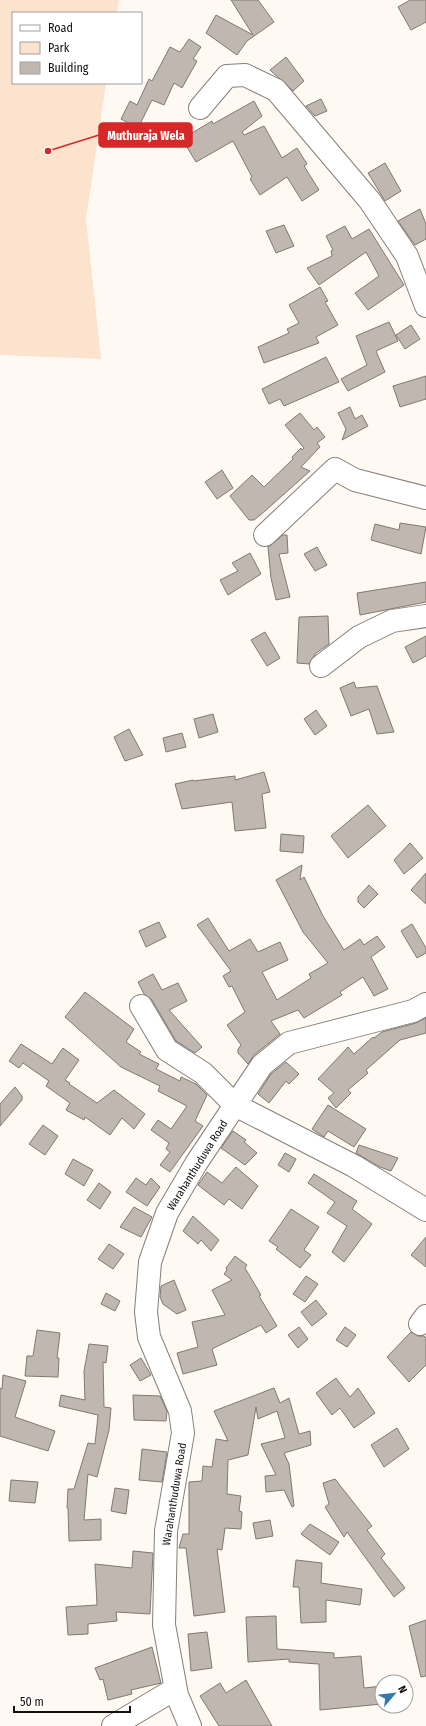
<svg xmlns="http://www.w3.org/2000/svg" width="426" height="1726" font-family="'Fira Sans Condensed',sans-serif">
<rect width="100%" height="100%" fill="#fff9f4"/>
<path fill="#fbe3ce" d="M0,0H119L117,13H13V83H106L86,219L101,359L0,355Z"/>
<path fill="#c0b8b0" stroke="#807871" d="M231,0H258L274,22L247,41L237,55L206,33L216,15L253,35Z
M410,0H426V22L411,30L398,7Z
M189,39L201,47L193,59L197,61L182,88L174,83L164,105L152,100L138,128L121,119L130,101L137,105L149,79L152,81L170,47L180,52Z
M286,57L304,81L293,91L270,70Z
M321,99L327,111L315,116L306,106Z
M254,101L262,116L242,132L244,135L264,126L282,158L297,148L307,164L304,166L319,190L302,201L287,177L260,195L250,179L252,177L233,141L196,162L182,139L212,121L213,124Z
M385,163L401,191L385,201L368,173Z
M420,209L426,224V239L415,245L398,221Z
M284,225L294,246L276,253L266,231Z
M345,226L352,239L369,229L404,285L368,310L355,293L379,276L366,252L319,285L307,268L332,256L331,251L333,250L326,236Z
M320,287L328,301L325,302L338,325L316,337L319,343L264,363L258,347L289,333L287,329L299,323L289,305Z
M389,322L398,341L376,351L385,372L348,391L341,379L367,365L356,336Z
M411,325L420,339L405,349L396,335Z
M326,357L339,382L284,406L280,399L269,404L262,389Z
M426,376V399L400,407L393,386Z
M350,407L355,419L362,415L368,426L342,440L346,429L338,413Z
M300,413L314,430L317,427L325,437L317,443L320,447L301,467L310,471L265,511L254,520H249L230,496L252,475L264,487L293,459L292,457L301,448L302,450L304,448L285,425Z
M222,470L233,488L217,499L205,482Z
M400,523L426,527L421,554L371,540L375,524L399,530Z
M283,535H287L288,553L279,554L290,597L276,600L271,578L268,547Z
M317,547L327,565L315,571L304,554Z
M250,553L261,574L228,595L220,580L238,571L232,563Z
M426,582V602L360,615L357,593Z
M328,616L329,644L316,653L309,664L297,663L299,617Z
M265,632L280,658L267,666L251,640Z
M426,636V656L413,663L405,647Z
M354,682L356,688L377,686L394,732L377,734L369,709L351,716L340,688Z
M316,710L327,726L315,735L304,719Z
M213,714L218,732L199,738L194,719Z
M129,729L143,755L125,761L114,737Z
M182,733L186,747L166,752L163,738Z
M264,772L270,792L262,794L266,828L235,831L232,802L182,809L175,784L193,780V781L235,776V780Z
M368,805L386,826L348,858L331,836Z
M281,834L304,836L303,853L280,851Z
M410,843L423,858L404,874L394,860Z
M302,865L300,880L304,877L323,916L344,950L360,939L364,945L377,936L385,947L371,957L388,989L374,996L363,977L340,992L342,995L304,1018L298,1010L271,1021L280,1034L254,1055L248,1064L238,1053V1049L241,1045L227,1025L245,1012L232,986L229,987L223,976L231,971L197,925L208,918L229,951L250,939L258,952L280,942L288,960L262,972L277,1000L311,978L309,974L328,963L303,932L276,880Z
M426,873V904L411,890Z
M369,885L378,894L364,908L358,902V897Z
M159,922L166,937L146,947L139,931Z
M412,924L426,948V953L417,958L401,931Z
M153,974L162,990L178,983L187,1001L169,1010L202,1047L195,1053L176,1041L152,1000L144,994L138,982Z
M85,992L134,1029L126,1042L141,1052L139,1054L159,1064L156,1069L180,1081L181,1077L196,1084L207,1095L195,1121L203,1126L170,1172L160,1165L170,1152L166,1149L169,1143L151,1130L158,1120L171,1129L187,1106L158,1091L160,1086L121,1067L65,1017Z
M426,1018V1033L400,1040L366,1070L368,1073L348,1090L351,1093L336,1108L328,1098L334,1093L318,1079L348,1047L354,1054L373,1037L374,1038L382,1032L416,1023Z
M21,1044L52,1064L63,1048L79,1060L65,1080L70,1083L69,1084L97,1103L114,1090L145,1114L134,1129L122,1118L110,1135L85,1117L84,1120L66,1110L70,1103L46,1086L49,1081L23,1063L19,1068L9,1061Z
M286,1062L299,1074L289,1084L286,1081L269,1103L258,1094L271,1074Z
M15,1087L22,1096V1100L0,1126V1104Z
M328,1105L366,1129L354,1147L328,1131L324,1137L312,1129Z
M43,1125L58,1136L45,1155L29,1144Z
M233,1131L246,1140L244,1142L257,1153L245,1165L221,1148Z
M359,1145L398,1158L391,1171L380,1167L356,1153Z
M285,1153L296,1159L289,1172L278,1165Z
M73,1159L93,1170L84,1186L65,1174Z
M236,1167L258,1186L242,1209L229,1199L224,1205L198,1185L207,1172L222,1183Z
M314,1174L357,1201L352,1209L372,1224L344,1262L332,1252L347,1226L327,1213L335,1202L308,1183Z
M136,1178L146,1185L151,1178L160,1187L147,1206L126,1192Z
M99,1183L111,1192L100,1209L87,1200Z
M134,1207L152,1217L141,1237L120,1227Z
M291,1209L319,1227L304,1250L311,1255L300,1268L276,1249L278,1247L269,1241Z
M193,1216L219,1240L211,1251L201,1240L198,1244L183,1231Z
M426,1237V1267L411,1255Z
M109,1244L124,1254L113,1269L98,1259Z
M235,1256L247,1265L245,1268L261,1295L259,1296L277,1326L266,1333L261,1325L212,1349L217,1365L183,1374L177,1353L198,1347L192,1322L225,1315L212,1290L232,1280L224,1274L227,1270L226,1268Z
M306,1276L318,1284L305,1302L293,1294Z
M174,1280L186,1310L177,1314L163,1304L160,1297L161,1286Z
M106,1293L120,1301L115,1311L101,1304Z
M316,1300L327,1314L312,1326L301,1312Z
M299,1327L308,1339L298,1348L288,1335Z
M345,1327L356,1335L347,1347L336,1340Z
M37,1330L60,1333L57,1358H59L58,1377L25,1376L27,1356H33Z
M411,1332L418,1336H424L426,1338V1365L409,1382L387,1357Z
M89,1344L108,1346L106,1363L103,1362L104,1407L111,1408L109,1430L97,1477L88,1474L84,1520L101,1519V1540L69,1541L68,1508H67L68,1489H74L88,1443L95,1444L98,1415L59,1406L61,1395L85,1400L84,1371Z
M141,1358L151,1375L140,1381L130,1365Z
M3,1375L26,1381L15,1417L55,1431L48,1451L0,1436V1388L2,1389Z
M336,1378L350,1397L358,1388L375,1413L354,1428L340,1408L332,1415L316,1393Z
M274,1388L280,1403L289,1398L299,1434L310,1431L311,1445L284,1453L289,1464L294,1506L292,1507L284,1490L266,1492L265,1476L276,1475L261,1444L285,1438L277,1411L258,1419L256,1407L248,1455L228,1460L227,1494L241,1496L239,1511L242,1512L241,1529L225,1528L222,1550L217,1549L225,1612L194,1616L186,1548H179L183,1534H189V1482L202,1481L203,1466L212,1467L216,1439L228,1441L214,1411Z
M133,1395L160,1396L167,1411L166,1421L134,1420Z
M397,1428L409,1449L384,1467L371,1445Z
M142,1449L167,1452L162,1482L139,1480Z
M335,1479L372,1526L367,1530L385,1554L381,1558L405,1588L394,1597L347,1532L344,1537L325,1507L329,1504L323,1483Z
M11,1480L38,1482L35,1503L9,1501Z
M115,1488L129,1490L126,1514L111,1511Z
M270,1520L273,1536L256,1539L253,1523Z
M310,1524L339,1542L330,1555L301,1534Z
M133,1551L153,1553L150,1614L116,1612L117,1621L88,1624V1634L68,1635L66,1607L97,1605L95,1564L132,1568Z
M296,1560L322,1563L321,1583L362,1589L360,1605L326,1600V1622L301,1623L299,1587H293Z
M276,1616L277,1649L334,1653V1658L361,1656L364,1688L382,1686V1704L320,1710L319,1664L289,1662V1659L248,1662L246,1617Z
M426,1620V1676L421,1677L409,1626Z
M207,1632L212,1668L191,1671L188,1634Z
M152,1647L161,1683L131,1690L132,1694L108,1700L103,1679L100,1680L95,1668Z
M246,1680L272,1726H219L200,1696L220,1683L226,1693Z"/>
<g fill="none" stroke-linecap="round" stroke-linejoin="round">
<g stroke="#877f78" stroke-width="24">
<path id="minor" d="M200,108L227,76L245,75L276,90L370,201L407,256L426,306
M265,535L335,469L355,480L426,498
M321,666L359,637L392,621L426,616
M141,1006L167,1050L203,1073L235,1105L354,1166L426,1210
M420,1324L426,1316
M113,1726L175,1689
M190,1726L177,1695L164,1625L166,1531L183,1433L180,1411L149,1337L146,1312L150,1262L167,1213L197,1162L262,1065L289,1043L413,1011L426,1004"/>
</g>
<use href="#minor" stroke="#fff" stroke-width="22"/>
</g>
<g text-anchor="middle" stroke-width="4" stroke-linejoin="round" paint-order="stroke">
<g font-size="11" fill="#13100d" stroke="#fff">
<text transform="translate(197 1165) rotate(-58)" y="4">Warahanthuduwa Road</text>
<text transform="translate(174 1494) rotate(-81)" y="4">Warahanthuduwa Road</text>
</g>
</g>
<path fill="none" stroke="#d62828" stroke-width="1.5" d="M48 151L99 135"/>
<circle fill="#d62828" stroke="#fff" stroke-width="1.5" cx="48" cy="151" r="4"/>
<rect fill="#d62828" stroke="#d62828" stroke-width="1.5" x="99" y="123" width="93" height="24" rx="4"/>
<g font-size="12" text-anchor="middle" font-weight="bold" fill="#fff">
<text x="146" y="140">Muthuraja Wela</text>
</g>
<rect x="12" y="12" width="130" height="72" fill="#ffffff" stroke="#a19f9e"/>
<rect x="20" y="25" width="20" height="6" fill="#ffffff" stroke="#a19f9e"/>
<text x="48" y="32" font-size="12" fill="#13100d">Road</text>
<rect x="20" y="42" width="20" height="12" fill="#fbe3ce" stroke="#a19f9e"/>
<text x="48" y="52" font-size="12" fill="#13100d">Park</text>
<rect x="20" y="62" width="20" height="12" fill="#c0b8b0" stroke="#a19f9e"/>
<text x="48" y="72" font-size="12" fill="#13100d">Building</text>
<g transform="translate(394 1694) rotate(62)"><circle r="19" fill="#ffffff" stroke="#a19f9e"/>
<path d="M0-3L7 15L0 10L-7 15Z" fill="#327aae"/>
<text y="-6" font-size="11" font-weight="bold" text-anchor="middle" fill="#13100d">N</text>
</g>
<path d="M14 1706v6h116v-6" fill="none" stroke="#13100d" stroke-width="2"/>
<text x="20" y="1706" font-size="12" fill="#13100d" stroke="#ffffff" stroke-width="3" paint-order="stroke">50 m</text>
</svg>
